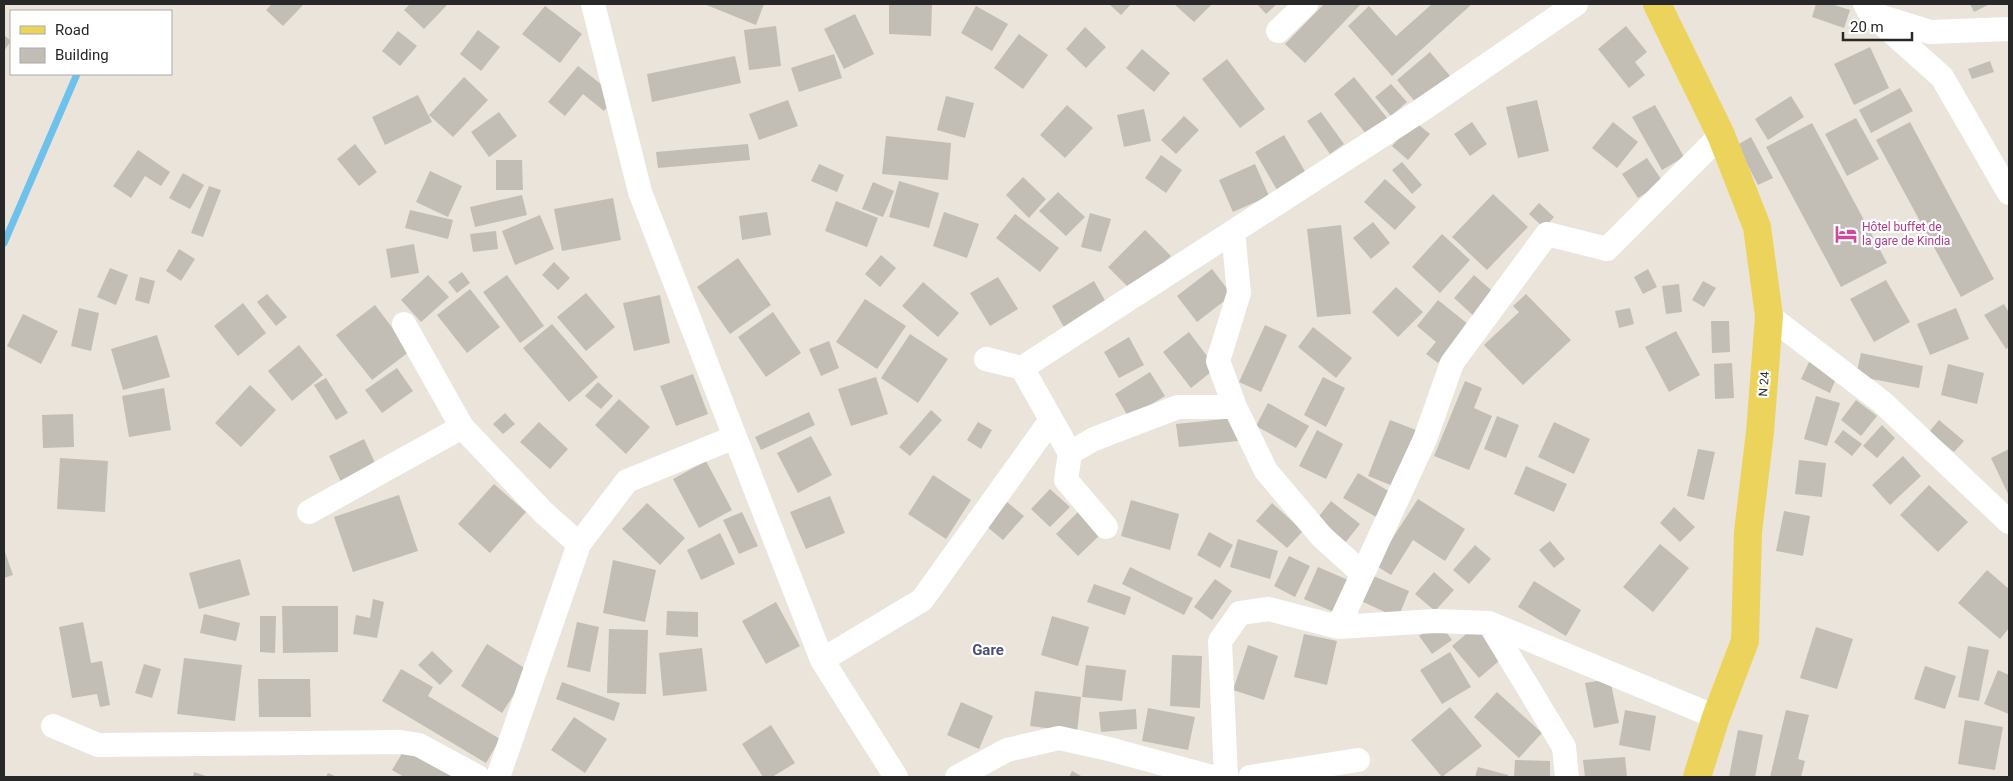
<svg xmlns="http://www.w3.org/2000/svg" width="2013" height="781" font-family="Roboto,sans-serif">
<rect width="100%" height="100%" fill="#eae4da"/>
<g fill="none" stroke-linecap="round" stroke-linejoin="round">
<path stroke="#6ec1eb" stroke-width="7" d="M4,243L77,74"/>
</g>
<path fill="#c2beb6" d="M272,4H304L283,26L266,10Z
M410,4H448L424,29L404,10Z
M704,4H764L756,25Z
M889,4H932L931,36L889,34Z
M1109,4H1131L1121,15Z
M1174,4H1212L1194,22Z
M1257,4H1277L1266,14Z
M1324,4H1361L1305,63L1285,44Z
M1432,4H1472L1392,76L1348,26L1369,6L1396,36Z
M1816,4H1831L1850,10L1844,28L1812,17Z
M1970,4H1990L1974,12Z
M545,6L582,34L560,63L522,34Z
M976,6L1008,24L992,51L961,33Z
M855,14L874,54L844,69L824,29Z
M776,26L781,66L749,70L744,30Z
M1626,26L1647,52L1635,62L1645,75L1629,88L1598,49Z
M1085,27L1106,47L1086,68L1066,49Z
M478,30L500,47L481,71L460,54Z
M398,31L417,46L400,66L382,51Z
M1019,34L1048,55L1023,89L994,68Z
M4,35L11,41L4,51Z
M1870,47L1889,88L1854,105L1834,64Z
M1142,49L1170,73L1154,92L1126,68Z
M1430,52L1450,76L1417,104L1397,80Z
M834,54L842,78L799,92L791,68Z
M735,56L741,83L652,102L647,74Z
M1227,59L1265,109L1240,128L1202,79Z
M1990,61L1994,72L1972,79L1968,69Z
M578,66L616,96L604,111L583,94L565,116L548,102Z
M464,77L488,100L453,137L429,115Z
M1354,77L1388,119L1367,135L1334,94Z
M1391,84L1407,102L1391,116L1375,97Z
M1900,88L1913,111L1871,133L1859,110Z
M418,95L432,122L385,145L372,117Z
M946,96L974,103L965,138L937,130Z
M1791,96L1804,117L1768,140L1755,119Z
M788,100L798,126L759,140L749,114Z
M1537,100L1549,151L1518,158L1506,107Z
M1067,105L1093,128L1065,158L1040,135Z
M1655,105L1684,157L1662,170L1632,117Z
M1144,109L1151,141L1124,147L1117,115Z
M499,112L517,136L489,157L471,132Z
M1321,112L1344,144L1330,154L1307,121Z
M1184,116L1199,130L1176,154L1161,140Z
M1856,118L1879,159L1847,176L1825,134Z
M1414,121L1430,134L1408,160L1392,146Z
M1472,122L1487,144L1470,156L1454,134Z
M1613,122L1638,142L1617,168L1592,148Z
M1910,122L1994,279L1961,297L1876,140Z
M1812,123L1887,263L1841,287L1766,147Z
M1284,135L1306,173L1277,190L1255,152Z
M886,136L951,143L948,180L882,174Z
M1751,137L1773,178L1758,185L1737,145Z
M355,144L377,172L359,186L337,159Z
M748,144L750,160L658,168L656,152Z
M138,150L170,172L161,186L145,176L131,198L113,186Z
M1161,155L1182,170L1166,193L1145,178Z
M1647,158L1663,182L1638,198L1622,174Z
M496,160H522L523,190H496Z
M1402,162L1422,185L1412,194L1392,170Z
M819,164L844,175L837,192L811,181Z
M1255,164L1269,196L1233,212L1219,180Z
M430,171L462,186L448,217L416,202Z
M183,173L204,185L190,209L169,198Z
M1023,177L1046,199L1029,218L1006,195Z
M1385,179L1416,207L1395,230L1364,202Z
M899,181L939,193L929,228L889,217Z
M873,182L894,191L883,217L862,209Z
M209,186L221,190L203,237L191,233Z
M1058,192L1085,217L1066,236L1039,211Z
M1493,194L1528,227L1487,270L1452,237Z
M522,195L527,215L475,227L470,207Z
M613,198L621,240L562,251L554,209Z
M836,201L878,218L867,247L825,231Z
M1539,203L1554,217L1544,228L1529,214Z
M410,210L453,220L448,239L405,228Z
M767,212L771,235L742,240L739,216Z
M944,212L979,224L967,258L933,246Z
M1090,213L1111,219L1101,252L1081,247Z
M1015,214L1059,248L1040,272L996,238Z
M540,215L554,249L515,265L502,231Z
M1373,222L1390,243L1371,259L1353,238Z
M1341,225L1351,314L1317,317L1307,229Z
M1145,230L1171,256L1134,293L1108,267Z
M496,231L498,249L473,252L470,234Z
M1442,234L1470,260L1440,293L1412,267Z
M414,244L419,273L391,278L386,249Z
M179,249L195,259L181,281L166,271Z
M881,255L896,268L880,287L865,274Z
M738,258L771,305L730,334L697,287Z
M554,262L570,278L558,290L542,275Z
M110,268L128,275L116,305L97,297Z
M1212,269L1232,295L1197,322L1177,296Z
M1648,269L1657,287L1643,294L1634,277Z
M462,272L470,283L457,293L448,282Z
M428,275L449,297L421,322L401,300Z
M507,275L544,326L520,343L483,292Z
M1474,275L1498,296L1477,319L1454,298Z
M140,277L155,281L149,304L135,300Z
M998,277L1018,309L990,326L970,293Z
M1886,280L1910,322L1874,342L1850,299Z
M1094,281L1107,304L1065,329L1052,306Z
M1703,281L1716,288L1704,307L1692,300Z
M923,282L959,313L938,337L902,306Z
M1679,284L1682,312L1666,314L1662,286Z
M1396,287L1423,312L1398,337L1372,312Z
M470,289L500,327L467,353L437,315Z
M586,293L615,327L586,351L557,317Z
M267,294L287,317L276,326L257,302Z
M1526,294L1571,340L1523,385L1484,345L1519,312L1513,306Z
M660,295L670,343L634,351L623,303Z
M865,299L906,326L877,369L836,342Z
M1438,300L1469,325L1438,363L1426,354L1436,342L1417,326Z
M243,303L266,333L238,356L214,326Z
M2004,304L2009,313V347L2006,349L1984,315Z
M375,305L410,351L372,380L336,335Z
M79,308L99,313L91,351L71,346Z
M1630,308L1634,324L1619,328L1615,311Z
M1956,308L1969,339L1930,355L1917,324Z
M773,312L801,353L766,377L738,337Z
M23,314L58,331L41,364L7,346Z
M1711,321H1729L1730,352L1712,353Z
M552,324L598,377L569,402L523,348Z
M1265,325L1287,335L1261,392L1239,382Z
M1313,327L1352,358L1336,378L1298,347Z
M1676,331L1700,375L1669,392L1645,347Z
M1189,332L1216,368L1191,388L1163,352Z
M910,334L948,359L918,403L881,378Z
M157,335L170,377L123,390L111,349Z
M1129,337L1144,365L1119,378L1104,352Z
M829,341L839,368L821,376L809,349Z
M299,345L323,375L292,401L268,371Z
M1861,353L1923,366L1919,388L1856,376Z
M1809,362L1837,376L1830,393L1801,379Z
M1732,363L1734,398L1715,399L1714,364Z
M1948,364L1984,373L1977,404L1941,395Z
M397,368L413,391L382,413L365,390Z
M1150,372L1165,396L1129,418L1115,394Z
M693,374L708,414L676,426L660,386Z
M876,377L888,414L851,426L838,389Z
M1323,377L1345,388L1326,427L1304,415Z
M326,378L348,413L336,420L314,385Z
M1465,381L1482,388L1474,408L1492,416L1469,470L1434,456Z
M598,382L613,396L601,409L585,396Z
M250,385L276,410L241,447L215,423Z
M164,388L171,430L129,437L122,396Z
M1816,396L1840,403L1827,446L1804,439Z
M619,399L650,427L626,454L595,425Z
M1856,400L1877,416L1861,436L1841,420Z
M1268,403L1309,426L1296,448L1256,426Z
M931,410L942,420L910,456L899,447Z
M809,412L815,425L761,450L755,437Z
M505,413L515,424L503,434L493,424Z
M73,414L74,447L43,448L42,415Z
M1497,416L1519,425L1506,458L1484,449Z
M1235,418L1238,441L1179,447L1176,424Z
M1390,420L1416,430L1393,486L1368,476Z
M1939,420L1964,441L1954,452L1929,432Z
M539,422L568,449L550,469L520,442Z
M978,422L992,430L981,449L967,440Z
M1554,422L1590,439L1574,474L1538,457Z
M1882,425L1895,438L1877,458L1863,446Z
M1317,430L1343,444L1326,479L1299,466Z
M1843,430L1862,444L1852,456L1834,442Z
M811,436L832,475L798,493L777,453Z
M364,439L376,465L341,482L329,456Z
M1698,449L1715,452L1704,500L1687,496Z
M2009,449V496L1991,458Z
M1903,456L1921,476L1890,505L1872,485Z
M60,458L108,461L105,512L57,509Z
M1799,460L1826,463L1822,497L1795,494Z
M706,461L732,510L699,528L673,479Z
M1526,466L1567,484L1554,512L1514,494Z
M1358,473L1392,493L1378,518L1343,498Z
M933,475L971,500L946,539L908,514Z
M494,484L526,512L490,553L458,524Z
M1929,485L1968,522L1938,552L1900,515Z
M1050,489L1070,507L1050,527L1031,509Z
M399,495L418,551L353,572L334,517Z
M830,496L845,533L806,549L790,512Z
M1418,499L1465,529L1445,561L1413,540L1391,575L1375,565Z
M1131,500L1179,514L1170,550L1121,536Z
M1331,501L1360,524L1345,543L1316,520Z
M1007,502L1024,516L1003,540L986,526Z
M647,503L685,538L660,565L622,529Z
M1272,503L1303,531L1287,548L1256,521Z
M1674,507L1695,527L1680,542L1660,523Z
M1784,511L1810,516L1803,556L1776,551Z
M742,512L758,546L739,554L723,520Z
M1078,512L1100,535L1078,556L1056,534Z
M1209,532L1233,545L1220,568L1197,555Z
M720,533L735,564L701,580L687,550Z
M1238,539L1278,551L1270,579L1230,567Z
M1550,541L1565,559L1554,568L1539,550Z
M1660,544L1689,568L1653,612L1623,587Z
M1475,545L1491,559L1469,584L1453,570Z
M4,549L13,575L4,578Z
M1289,556L1310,566L1295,597L1274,586Z
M240,559L250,595L199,609L189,573Z
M613,560L656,570L645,622L603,613Z
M1130,567L1193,598L1184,615L1122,584Z
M1318,567L1348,580L1334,612L1304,599Z
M1987,570L2009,589V628L2000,639L1958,603Z
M1434,572L1454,590L1435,611L1415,594Z
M1371,575L1409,591L1398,618L1361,601Z
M1215,579L1232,591L1212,620L1194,607Z
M1534,581L1581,610L1566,636L1518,607Z
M1094,584L1131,597L1125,615L1087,602Z
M373,599L384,602L377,638L353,634L356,615L370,618Z
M776,602L800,646L766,664L742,621Z
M282,606H338V652L283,653Z
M667,611L698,612V637L666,635Z
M204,614L240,623L236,641L200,633Z
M260,616H276L275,653L260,652Z
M1052,616L1089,627L1078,666L1041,655Z
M83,622L91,663L102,661L110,705L100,707L97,694L72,698L59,627Z
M577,622L599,627L590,672L567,667Z
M1439,622L1452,640L1432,654L1419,636Z
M1478,624L1505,656L1479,678L1452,646Z
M1816,627L1853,639L1837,689L1800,678Z
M609,629L648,630L646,694L607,693Z
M1304,634L1337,641L1327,685L1294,677Z
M487,644L529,671L502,713L461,686Z
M1248,645L1278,656L1264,700L1233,690Z
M1968,646L1989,650L1979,701L1958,697Z
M702,648L707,691L663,696L659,653Z
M432,651L453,671L440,685L418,665Z
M1450,652L1471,687L1442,704L1420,670Z
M1172,655L1202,656L1200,708L1170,706Z
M184,658L242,665L235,721L177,714Z
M144,664L161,669L152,698L135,693Z
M1086,665L1126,670L1122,701L1082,697Z
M1925,666L1956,676L1945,709L1914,699Z
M401,669L433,687L428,696L500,739L486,763L382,701Z
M1998,670L2009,675V714L1984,704Z
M258,679H310L311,717H259Z
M1610,679L1619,723L1594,728L1585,683Z
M562,682L620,703L614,721L556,699Z
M1035,691L1081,697L1077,732L1030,726Z
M1497,692L1542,733L1519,758L1474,717Z
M961,702L993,716L979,749L947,735Z
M1450,707L1482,746L1442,777L1411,740Z
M1148,708L1195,717L1188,750L1142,741Z
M1136,709L1137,729L1101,732L1099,712Z
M1625,710L1656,716L1650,751L1619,745Z
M1786,710L1809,715L1798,759L1805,761L1801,777H1770Z
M574,717L607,739L585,773L551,750Z
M1965,720L2003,727L1995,770L1958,764Z
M771,725L795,763L772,777H763L742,744Z
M1738,730L1763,735L1755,777H1729Z
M406,747L454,777H404L392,770Z
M1625,757L1627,777H1585L1583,760Z
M1515,760L1550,761V777H1514Z
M1478,767L1508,775V777H1475Z
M1072,771L1083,777H1069Z
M194,772L209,777H193Z
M328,773L337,777H326Z"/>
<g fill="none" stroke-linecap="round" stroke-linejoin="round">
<path stroke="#fff" stroke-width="24" d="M593,4L640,192L735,437L822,660L896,777
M1865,4L1870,13L1942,77L2009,193
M1879,16L1930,32L2009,29
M1278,31L1306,4
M1233,232L1239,293L1218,361L1235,407L1266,471L1322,537L1362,573
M1769,316L1882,402L2009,522
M404,324L462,427L544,513L579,544
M986,359L1022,368L1070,453L1066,480L1106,527
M1022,368L1420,111L1576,4
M1070,453L1094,439L1178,407H1235
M309,512L462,427
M1489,623L1564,747L1567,777
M1338,627L1435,621L1489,623L1716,717
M822,660L922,600L1051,420
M53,726L98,745L401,742L419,745L478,777
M498,777L579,544L627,481L735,437
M957,777L1007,750L1059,738L1109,749L1212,777
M1226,777L1220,641L1240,613L1269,609L1338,627L1425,439L1452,363L1547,234L1607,249L1721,135
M1250,777L1358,760"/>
<path stroke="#ecd45c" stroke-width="28" d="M1657,4L1721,135L1757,227L1769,316L1760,432L1748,532L1745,641L1716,717L1697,777"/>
</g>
<defs>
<g id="hotel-bare" transform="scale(1.725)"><path d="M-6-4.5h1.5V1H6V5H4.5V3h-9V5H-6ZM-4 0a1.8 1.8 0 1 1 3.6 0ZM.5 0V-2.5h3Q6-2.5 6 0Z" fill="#d1479c" stroke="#fff" stroke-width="2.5" paint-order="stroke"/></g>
</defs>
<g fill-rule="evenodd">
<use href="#hotel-bare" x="1846" y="234"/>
</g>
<g text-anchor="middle" stroke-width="4.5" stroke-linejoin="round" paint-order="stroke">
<g font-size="12" fill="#b23c85" stroke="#fff" text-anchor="start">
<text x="1862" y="231">Hôtel buffet de<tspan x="1862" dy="14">la gare de Kindia</tspan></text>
</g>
<g font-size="12" fill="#282828" stroke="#fff">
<text transform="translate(1764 384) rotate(-86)" y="4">N 24</text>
</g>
<g font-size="15" font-weight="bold" fill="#4a4f77" stroke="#fff">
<text x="988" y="655">Gare</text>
</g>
</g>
<rect width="2013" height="781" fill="none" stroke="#282828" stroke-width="10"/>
<rect x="10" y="10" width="162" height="65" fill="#ffffff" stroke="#a9a9a9"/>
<rect x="20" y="26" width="25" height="8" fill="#ecd45c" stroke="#a9a9a9"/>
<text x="55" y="35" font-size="15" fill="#282828">Road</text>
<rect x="20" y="48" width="25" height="15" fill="#c2beb6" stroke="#a9a9a9"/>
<text x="55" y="60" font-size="15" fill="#282828">Building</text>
<path d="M1843 32v8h69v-8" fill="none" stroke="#282828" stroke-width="2.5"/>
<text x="1850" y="32" font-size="15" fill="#282828" stroke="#ffffff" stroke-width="4" paint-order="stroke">20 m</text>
</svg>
